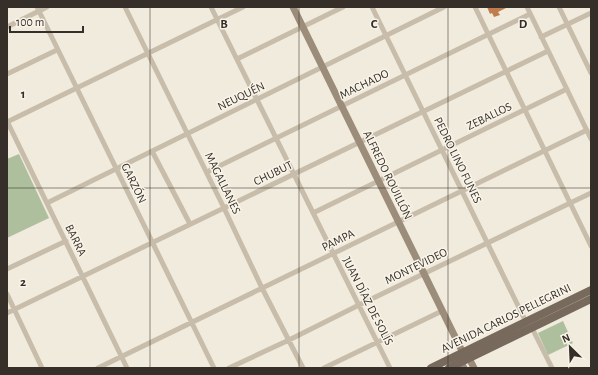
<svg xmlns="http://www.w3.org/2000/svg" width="598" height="375" font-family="'Alegreya Sans',sans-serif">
<rect width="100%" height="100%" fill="#f1ebdd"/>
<path fill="#aebf9e" d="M19,154L49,218L7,238V159Z
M563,321L573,343L548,355L538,333Z"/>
<path fill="#bf7d4d" d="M487,7H508L498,12L500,15L494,17L492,13L490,14Z"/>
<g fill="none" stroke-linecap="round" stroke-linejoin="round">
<path stroke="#c8bdaa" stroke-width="5" d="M37,7L214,368
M125,7L224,208L262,288L303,368
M211,7L390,368
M372,7L526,322
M475,7L591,246
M527,7L591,139
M559,7L591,73
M7,27L47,7
M541,37L591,13
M237,59L343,7
M7,74L57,50
M7,121L127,368
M7,122L243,7
M152,151L190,224
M207,172L530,14
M47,203L444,7
M313,213L567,89
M7,269L66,241
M7,294L42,368
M7,313L548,51
M532,328L552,368
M98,368L587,130
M229,368L289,340L359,305L591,193
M324,368L442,311"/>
<path stroke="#9c8d7b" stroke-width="7" d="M293,7L463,353L469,358L474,368
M462,357L461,362L464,368"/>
<path stroke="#77695b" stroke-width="8" d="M431,368L591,290
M449,368L591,299"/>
</g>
<path fill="none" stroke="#362f29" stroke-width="1" stroke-opacity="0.55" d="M150,7V368M299,7V368M448,7V368M7,188H591"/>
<g text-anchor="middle" stroke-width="3" stroke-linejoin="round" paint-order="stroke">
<g font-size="12" fill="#362f29" stroke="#f9f4e9">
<text transform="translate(364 84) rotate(-26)" y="4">MACHADO</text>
<text transform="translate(241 96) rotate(-26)" y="4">NEUQUÉN</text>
<text transform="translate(489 116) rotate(-26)" y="4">ZEBALLOS</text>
<text transform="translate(458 160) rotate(64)" y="4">PEDRO LINO FUNES</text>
<text transform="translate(273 173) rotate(-26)" y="4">CHUBUT</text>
<text transform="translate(388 175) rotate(64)" y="4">ALFREDO ROUILLÓN</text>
<text transform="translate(134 183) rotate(64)" y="4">GARZÓN</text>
<text transform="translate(223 183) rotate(64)" y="4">MAGALLANES</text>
<text transform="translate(76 240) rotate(64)" y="4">BARRA</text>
<text transform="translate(338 240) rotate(-26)" y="4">PAMPA</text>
<text transform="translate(416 266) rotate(-26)" y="4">MONTEVIDEO</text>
<text transform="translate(368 301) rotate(63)" y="4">JUAN DÍAZ DE SOLÍS</text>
<text transform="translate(506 318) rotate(-26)" y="4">AVENIDA CARLOS PELLEGRINI</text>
</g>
</g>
<g font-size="13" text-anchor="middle" font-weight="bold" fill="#362f29" stroke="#f9f4e9" stroke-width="3" stroke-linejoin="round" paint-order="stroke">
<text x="224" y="28">B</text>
<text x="374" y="28">C</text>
<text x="523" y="28">D</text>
<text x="23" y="98">1</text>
<text x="23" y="286">2</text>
</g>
<rect width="598" height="375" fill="none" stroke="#362f29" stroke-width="16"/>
<g transform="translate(570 347) rotate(336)" stroke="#f9f4e9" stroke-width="3" paint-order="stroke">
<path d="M0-3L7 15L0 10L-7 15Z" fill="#362f29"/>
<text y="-6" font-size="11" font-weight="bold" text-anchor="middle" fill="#362f29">N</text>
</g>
<path d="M10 26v6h73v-6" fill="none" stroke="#362f29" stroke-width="2"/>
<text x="16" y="26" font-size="12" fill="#362f29" stroke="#f9f4e9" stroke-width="3" paint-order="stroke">100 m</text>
</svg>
